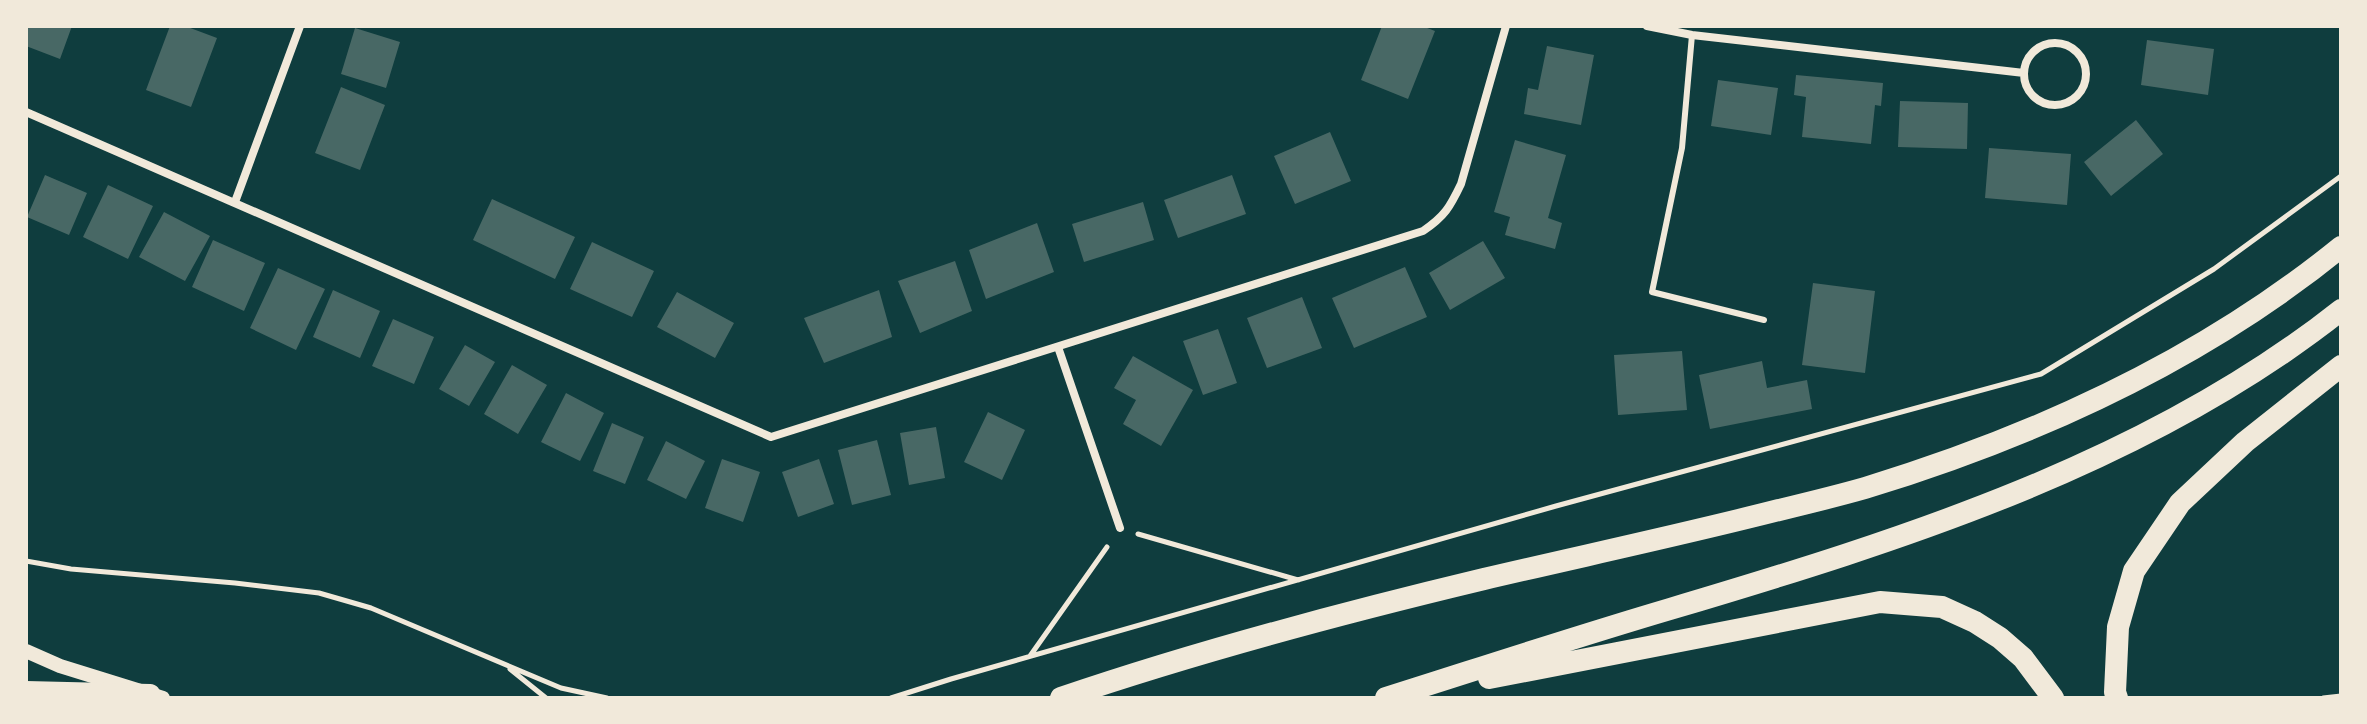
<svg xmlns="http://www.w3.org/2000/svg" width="2367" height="724" font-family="Barlow,sans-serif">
<rect width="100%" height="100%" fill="#0f3d3e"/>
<path fill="#486865" d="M26,26H72L60,59L26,46Z
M170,26H185L217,38L191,107L146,90Z
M1382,26H1422L1435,31L1408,99L1361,80Z
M355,28L400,42L386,88L341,74Z
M2147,40L2214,49L2208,95L2141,85Z
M1547,46L1594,55L1581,125L1524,114L1528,88L1538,90Z
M1796,75L1883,83L1881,106L1875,105L1871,144L1802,137L1806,97L1794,95Z
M1718,80L1778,88L1771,135L1711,126Z
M341,87L385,105L360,170L315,153Z
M1900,101L1968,103L1967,149L1898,147Z
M2136,120L2163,154L2111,196L2084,162Z
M1330,132L1351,181L1295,204L1274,156Z
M1515,140L1566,155L1548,218L1562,223L1555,249L1505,235L1510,217L1494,212Z
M1989,148L2071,154L2067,205L1985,198Z
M45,175L87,193L69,235L27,217Z
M1232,175L1246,214L1178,238L1164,200Z
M108,185L153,206L128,259L83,237Z
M492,199L575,237L555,279L473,240Z
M1143,202L1154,240L1084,262L1072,224Z
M164,212L210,236L185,281L139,257Z
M1037,223L1054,272L986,299L969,250Z
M213,240L265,263L244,311L192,287Z
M1483,241L1505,278L1450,310L1429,273Z
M592,242L654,271L632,317L570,289Z
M955,261L972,311L920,333L898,281Z
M1405,267L1427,317L1354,348L1332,298Z
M278,268L325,289L296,350L250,328Z
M1813,283L1875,291L1865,373L1802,365Z
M333,290L380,311L360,358L313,337Z
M879,290L892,337L824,363L804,318Z
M677,292L734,323L715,358L657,327Z
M1302,297L1322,348L1267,368L1247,318Z
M393,319L434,337L414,384L372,366Z
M1218,329L1237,383L1203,395L1183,341Z
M465,345L495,362L469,406L439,389Z
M1682,351L1687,410L1618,415L1614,355Z
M1133,356L1193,390L1161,446L1123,424L1136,400L1114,388Z
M1762,361L1767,388L1807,380L1812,409L1710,429L1699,375Z
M512,365L547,385L518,434L484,414Z
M566,393L604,413L580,461L541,442Z
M988,412L1025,430L1002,480L964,462Z
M612,423L644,437L625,484L593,471Z
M936,427L945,478L909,485L900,433Z
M877,440L891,495L852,505L838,450Z
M666,441L705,461L686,499L647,480Z
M722,459L760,472L743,522L705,508Z
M819,459L834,504L798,517L782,472Z"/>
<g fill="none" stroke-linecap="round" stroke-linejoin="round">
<path stroke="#f1e9da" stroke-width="5" d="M1138,534L1298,580
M26,561L71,569L235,583L319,593L371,608L561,688L607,698
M1030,656L1107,547
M510,669L546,698
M891,698L951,679L1556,506L2041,374L2214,269L2341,176
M2323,698L2341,696"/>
<path stroke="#f1e9da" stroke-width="6" d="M1692,35L1682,148L1652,292L1764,320"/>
<path stroke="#f1e9da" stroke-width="8" d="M1647,26L1692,35L2024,73
M2024 74a31 31 0 1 1 62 0a31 31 0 1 1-62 0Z
M26,112L771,437L1423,231C1445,216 1450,207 1461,184L1506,26
M235,202L300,26
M1058,347L1120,528"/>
<path stroke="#f1e9da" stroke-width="14" d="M26,651L60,666L163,698"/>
<path stroke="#f1e9da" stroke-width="22" d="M1489,678L1880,602L1942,607L1975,622L2000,638L2023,658L2053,698
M26,692L150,695
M1061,698C1199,651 1342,613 1484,579C1582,556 1681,535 1779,510C1808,503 1837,496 1865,488C2036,436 2202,360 2341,247
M1386,698C1481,668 1575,637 1670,609C1902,540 2148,463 2341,310
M2117,698L2115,692L2118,627L2134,571L2180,503L2245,442L2341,366"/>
</g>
<rect width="2367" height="724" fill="none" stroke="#f1e9da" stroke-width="56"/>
</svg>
